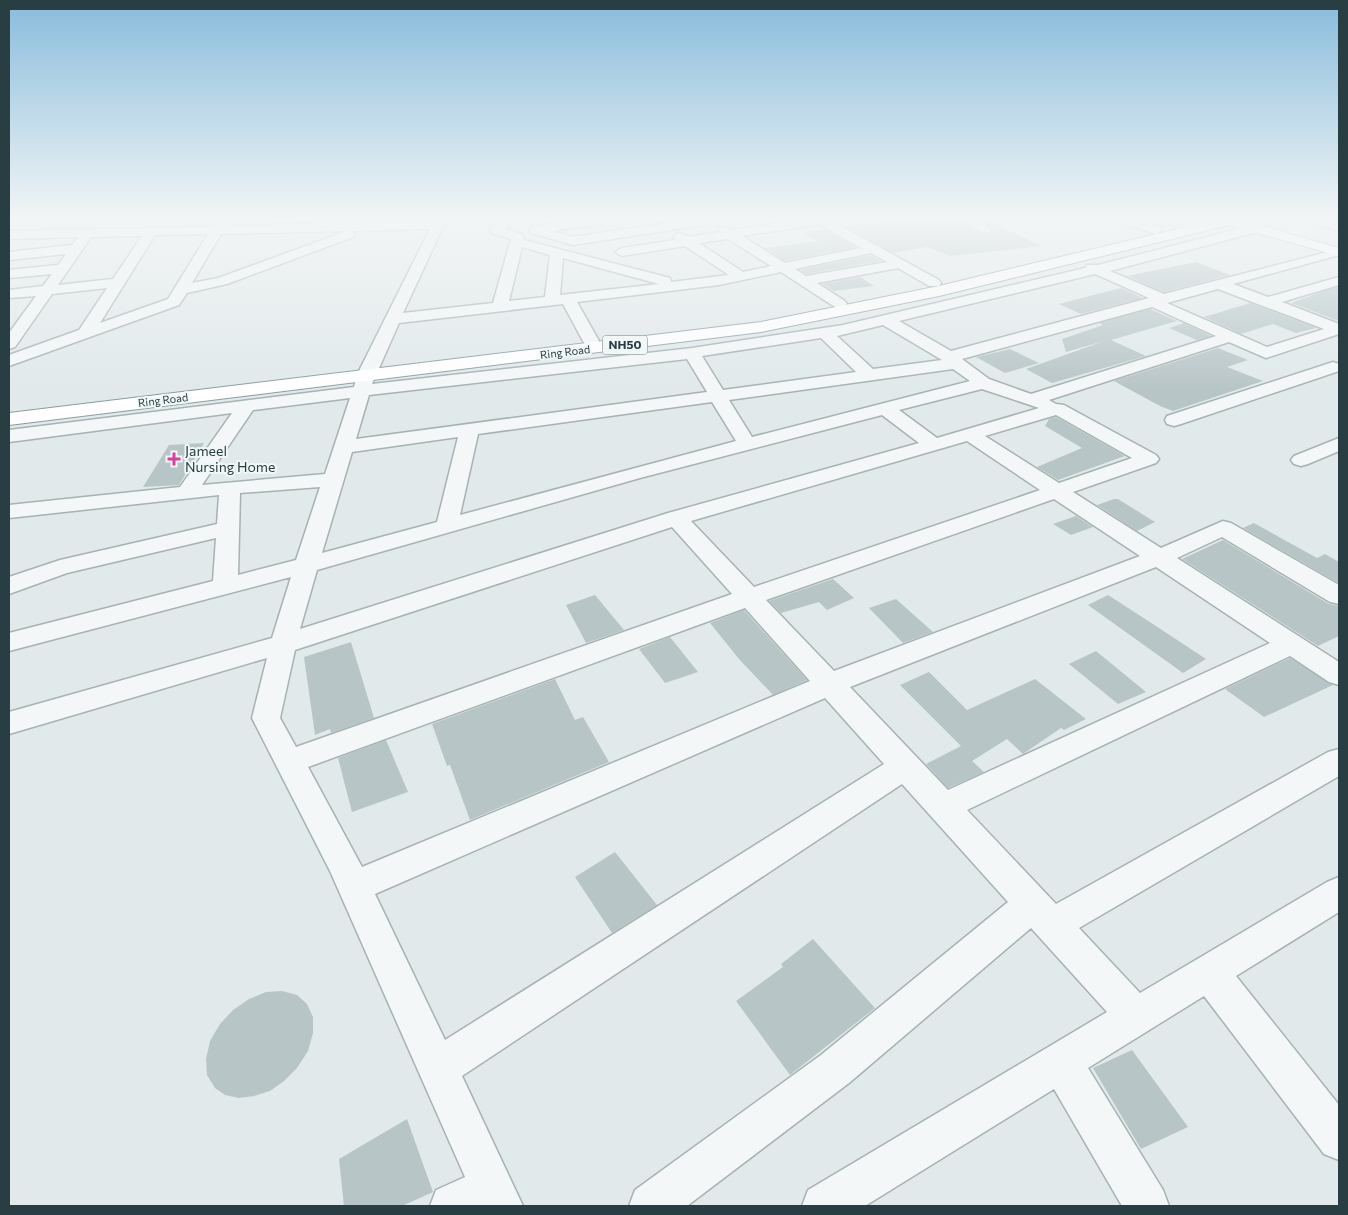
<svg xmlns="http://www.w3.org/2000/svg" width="1348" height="1215" font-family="Commissioner,sans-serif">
<rect width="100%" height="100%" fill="#e1e9ea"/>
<path fill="#b8c5c7" d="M897,220H959L981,234H990L994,229L980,220H985L1042,246L951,256L927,247L893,253L846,227Z
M824,229L856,247L785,261L765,248L818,241L803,232Z
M871,255L880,261L806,274L800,270Z
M1196,262L1230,275L1164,292L1127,276Z
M860,277L874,286L834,291L822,284Z
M1339,287V321L1291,303L1324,291Z
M1121,288L1143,298L1081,314L1059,304Z
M1250,303L1316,328L1296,333L1273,324L1241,334L1204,317Z
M1150,309L1177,321L1111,340L1146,356L1052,383L1026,369L1104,341L1066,352L1062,339L1103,325L1099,323Z
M1184,323L1211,336L1197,340L1169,328Z
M1218,348L1248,360L1227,367L1263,381L1173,411L1160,406L1114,381Z
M1010,349L1039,363L1005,373L976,357Z
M1056,417L1125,456L1058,480L1037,467L1082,448L1045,426L1049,419Z
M204,443L179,485L143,487L169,445Z
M1114,499H1118L1155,522L1137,531L1097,505Z
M1076,516L1093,527L1071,535L1053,524Z
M1254,523L1317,558L1325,554L1339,562V583L1243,528Z
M1223,540L1329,604L1339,606V636L1318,646L1182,559Z
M833,579L854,598L827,610L819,602L781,613L769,601Z
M595,595L624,630L586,643L566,605Z
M1108,595L1159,628L1206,659L1183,673L1088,605Z
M896,599L933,632L903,643L869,608Z
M744,610L807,680L773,695L739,659L710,623Z
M670,637L698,672L665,683L639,649Z
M351,642L374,718L331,733L330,729L315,735L304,657Z
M1096,651L1146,692L1118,704L1069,664Z
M1290,658L1333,685L1264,717L1225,689Z
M929,672L967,710L1035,679L1086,719L1064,730L1061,728L1023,754L1007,739L972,761L984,772L948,788L926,764L961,746L900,685Z
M555,679L575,720L583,717L609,762L470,820L450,765L447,766L432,724Z
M386,740L408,792L352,812L338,758Z
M615,852L657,905L612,933L575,877Z
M813,939L875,1008L790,1075L736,1001L783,967L781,964Z
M282,991L297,995L307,1004L313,1017V1033L308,1051L297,1068L284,1081L270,1091L254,1096L239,1098L225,1095L215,1088L207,1075L206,1059L210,1041L220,1024L233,1010L249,999L266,992Z
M1132,1050L1188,1127L1141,1149L1093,1068Z
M407,1119L433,1192L402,1206H344L339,1159Z"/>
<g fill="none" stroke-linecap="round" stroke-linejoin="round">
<g stroke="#a6b2b4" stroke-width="3">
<path id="minor" d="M220,220H230L231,222L228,226L446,220L403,313L493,303L511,239L492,233L490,230L500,220H511L505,229L522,234L524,240L670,278L671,282L729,275L685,246L622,256L615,252L622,248L675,240L674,237L676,234L680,233L689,237L720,232L721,228L725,227L733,230L799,220H830L939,280L941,283L939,286H929L898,268L817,283L845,301L847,304L845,307H835L781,272L719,285L577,302L599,341L597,344H585L583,341L563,304L399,323L372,384L692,348L843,325L1085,268L1087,265H1098L1257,224L1261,225L1263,228L1261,231L1110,271L1164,294L1339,249V255L1233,284L1268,297L1339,277V285L1282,302L1339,324V334L1266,358L1229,342L1049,400L1056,404L1064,405L1156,455L1159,459L1156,463L1073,492L1161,548L1223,521L1231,523L1339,585V604L1330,602L1222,537L1177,558L1339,662V685L1329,682L1290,656L967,810L1056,904L1328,752L1339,749V776L1079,928L1140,993L1327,882L1339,877V912L1236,976L1339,1105V1160L1324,1154L1204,996L1088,1068L1163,1190L1169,1206H1122L1054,1089L865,1206H802L808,1190L1107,1012L1031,928L849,1083L687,1206H629L635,1190L821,1055L1008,902L902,784L462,1076L523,1206H430L436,1190L465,1177L330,871L252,718L267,658L9,734V712L272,638L291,577L9,651V633L213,581L216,538L67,573L9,594V577L60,560L217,524L219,495L9,518V505L180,487L232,413L9,442V430L354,387L357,375L430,229L351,231L355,234L353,237L227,284L187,293L179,305L9,366V355L79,330L107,288L52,294L15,347L9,349V333L36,296L9,298V290L43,286L52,274L9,278V270L58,265L66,254L9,260V252L72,245L78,237L9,239V231L213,227ZM819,224L861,248L785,263L742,236ZM347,231L218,278L192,283L221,234ZM208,234L168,299L100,323L155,235ZM142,236L113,279L58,285L91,237ZM728,239L771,266L743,272L699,243ZM522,247L550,255L545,297L509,301ZM871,253L887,262L806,276L795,269ZM563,258L659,284L560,295ZM1095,274L1149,298L951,351L899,321ZM1218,289L1324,329L1267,347L1167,303ZM1152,307L1216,336L1031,394L989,379L962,359ZM883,325L942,360L873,369L837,336ZM821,338L856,372L723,390L702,356ZM687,359L707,392L356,439L369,395ZM953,369L970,381L752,437L729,400ZM982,389L1039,408L937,438L899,410ZM350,398L325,474L202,485L253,410ZM712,402L736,441L460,515L478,434ZM882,415L919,443L668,513L300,629L317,570L640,478ZM1056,415L1132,458L1059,483L985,436ZM458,437L437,522L322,553L352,452ZM967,441L1040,490L754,587L691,521ZM320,487L296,560L238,575L240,493ZM1054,499L1140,556L834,671L766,600ZM672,527L732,594L296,747L280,718L295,650ZM1156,567L1270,643L948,790L850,687ZM745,608L810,681L362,867L308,767ZM825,698L884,764L445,1040L375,894Z
M577,220H607L601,224L552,231L573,237L687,220H716L710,224L573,245L531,233L529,230L535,226Z
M961,220H977L992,229L990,232H982Z
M1119,220H1137L1160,227L1162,230L1156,234L1121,223Z
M1310,220H1328L1339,223V231L1312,223Z
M1333,362L1339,364V371L1181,424L1174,426L1167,424L1165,420L1167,416Z
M1339,438V451L1308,464L1301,466L1294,464L1291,460L1294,456Z"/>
</g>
<g stroke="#a0b3b6" stroke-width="2">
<path id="major" d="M1220,220H1241L1339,248V256L1222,223Z"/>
</g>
<g stroke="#889ea1" stroke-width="2">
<path id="highway" d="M1215,220H1239L1237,223L939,296L761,332L9,425V413L761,322L939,286Z"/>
</g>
<use href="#minor" fill="#f4f7f8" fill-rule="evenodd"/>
<use href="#major" fill="#fff" fill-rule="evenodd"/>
<use href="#highway" fill="#fff" fill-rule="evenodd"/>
</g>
<linearGradient id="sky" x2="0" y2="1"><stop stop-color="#89bcdc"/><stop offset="0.56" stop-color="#f2f5f6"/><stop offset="1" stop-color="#f2f5f6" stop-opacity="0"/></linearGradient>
<rect width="1348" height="390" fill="url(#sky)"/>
<path fill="#d3429c" stroke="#f1f7f7" stroke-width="2" d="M171.5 451.5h5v5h5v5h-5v5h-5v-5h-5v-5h5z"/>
<g text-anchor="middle" stroke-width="4" stroke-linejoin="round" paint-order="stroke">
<g font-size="11" fill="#283e42" stroke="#f1f7f7">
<text transform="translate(565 352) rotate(-7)" y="4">Ring Road</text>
<text transform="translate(163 400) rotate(-7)" y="4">Ring Road</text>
</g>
<rect fill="#f1f7f7" stroke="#647678" stroke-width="1" x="602.5" y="335.5" width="45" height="19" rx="4"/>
<g font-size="12" font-weight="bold" fill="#283e42">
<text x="625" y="349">NH50</text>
</g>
<g font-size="14" fill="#283e42" stroke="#f1f7f7" text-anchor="start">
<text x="185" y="456">Jameel<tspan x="185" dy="16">Nursing Home</tspan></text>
</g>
</g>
<rect width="1348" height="1215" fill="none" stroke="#283e42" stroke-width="20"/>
</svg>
